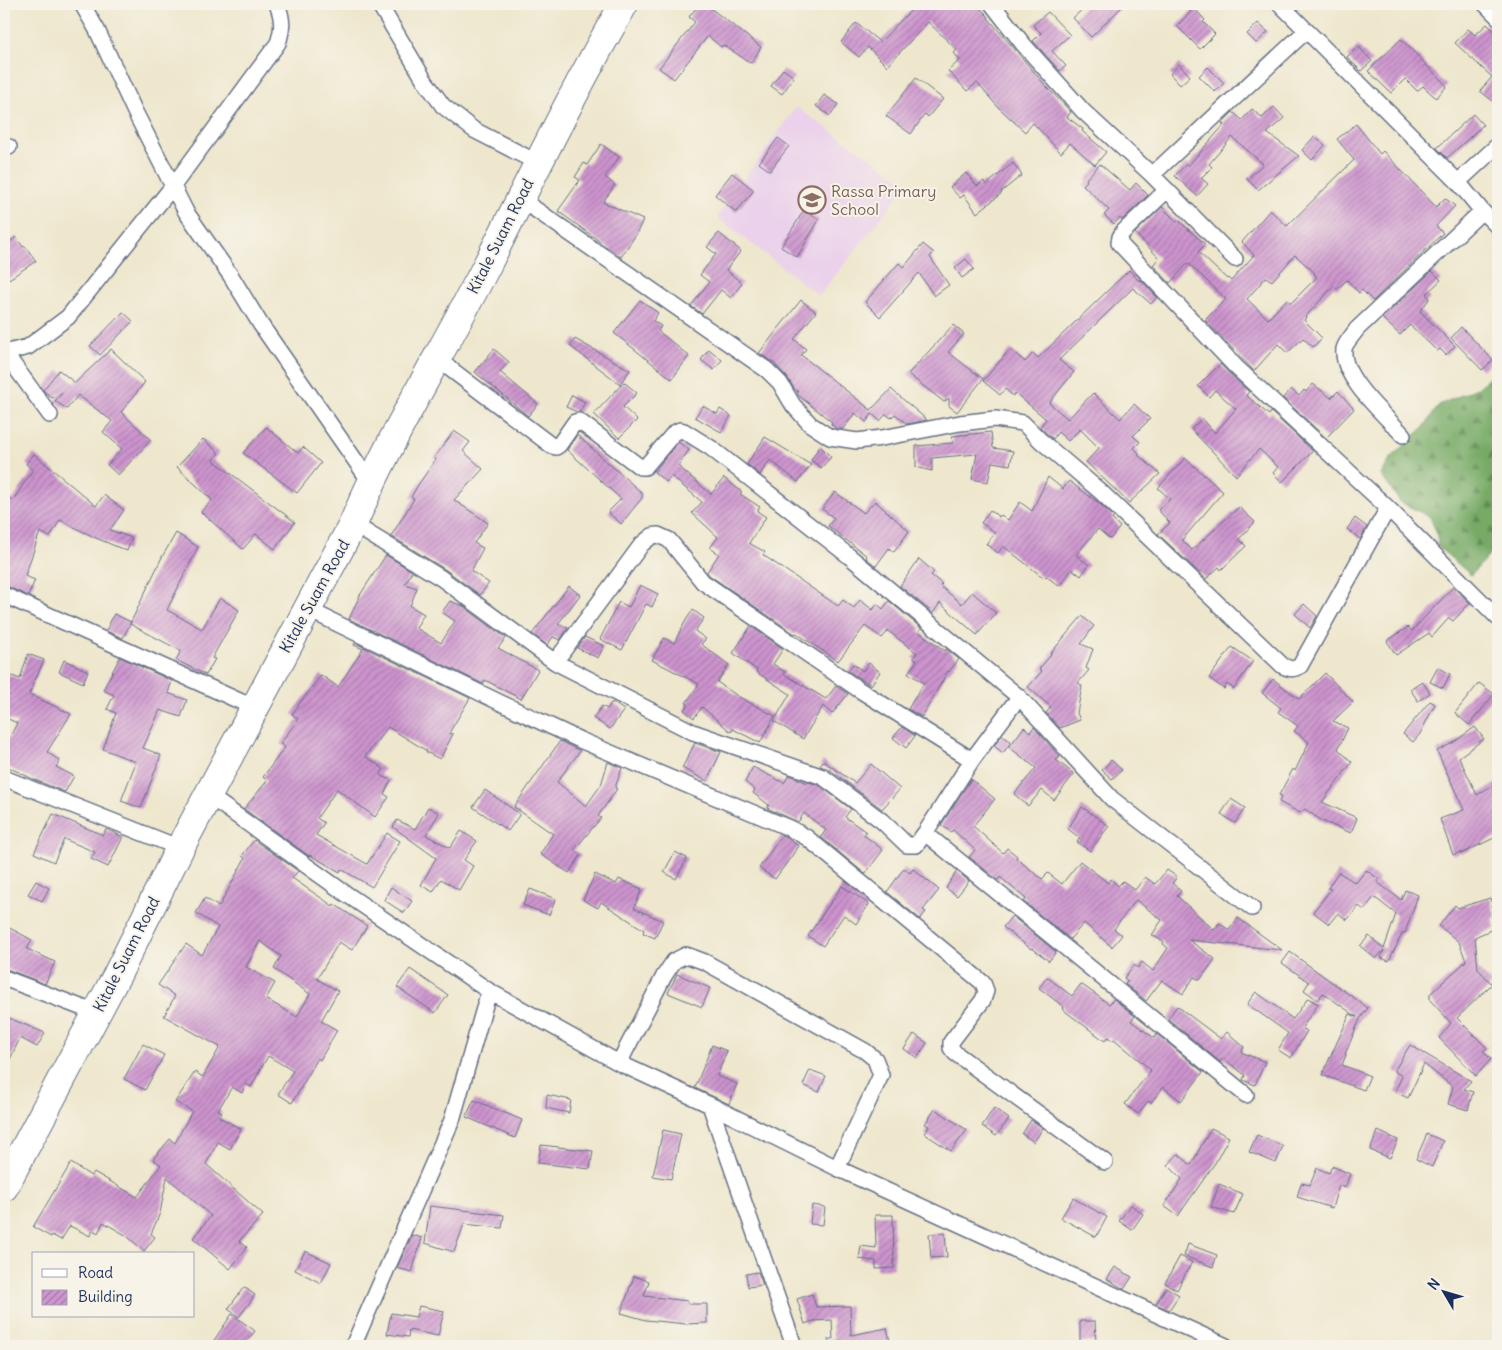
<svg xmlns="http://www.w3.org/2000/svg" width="1502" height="1350" font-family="Delius,sans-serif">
<defs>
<pattern id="forest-firs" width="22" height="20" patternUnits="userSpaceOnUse" patternTransform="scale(1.25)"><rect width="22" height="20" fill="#76aa65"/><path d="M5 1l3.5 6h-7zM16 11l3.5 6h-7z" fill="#608b56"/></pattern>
<pattern id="building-hatch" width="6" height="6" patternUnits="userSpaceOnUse" patternTransform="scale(1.25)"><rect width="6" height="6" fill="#cd94ce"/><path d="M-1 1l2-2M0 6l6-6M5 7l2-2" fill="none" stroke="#a679aa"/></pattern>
</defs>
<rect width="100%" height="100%" fill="#f7f3e8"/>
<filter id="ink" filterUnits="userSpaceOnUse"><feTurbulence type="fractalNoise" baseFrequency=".02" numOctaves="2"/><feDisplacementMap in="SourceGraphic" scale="10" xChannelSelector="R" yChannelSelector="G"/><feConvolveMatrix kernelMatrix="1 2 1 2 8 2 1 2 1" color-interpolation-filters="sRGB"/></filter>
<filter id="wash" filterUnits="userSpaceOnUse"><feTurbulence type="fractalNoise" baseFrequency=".0096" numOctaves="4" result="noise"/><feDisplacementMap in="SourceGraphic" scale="20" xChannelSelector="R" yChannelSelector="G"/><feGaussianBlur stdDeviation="1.12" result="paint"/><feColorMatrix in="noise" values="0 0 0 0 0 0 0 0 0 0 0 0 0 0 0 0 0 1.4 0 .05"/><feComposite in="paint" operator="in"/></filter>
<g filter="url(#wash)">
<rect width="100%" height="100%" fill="#eee7cd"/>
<path fill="#ebd1eb" d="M796,107L908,184L819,296L717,217Z"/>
<path fill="url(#forest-firs)" stroke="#486c62" d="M1498,370V546L1471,575L1438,547L1437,534L1430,517L1400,502L1381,475L1391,458L1424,427L1439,405L1477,388Z"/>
<g id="blocks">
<path fill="url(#building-hatch)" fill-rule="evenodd" d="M699,4H705L761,47L751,63L723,45L721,47L708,36L674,79L659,68L695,22L689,17Z
M917,4H976L989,17L988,18L1045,85L1071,112L1067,117L1083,129L1082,131L1106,152L1095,165L1070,143L1061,153L1033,123L1025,132L998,107L977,83L967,91L948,71L960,60L954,53L957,50L928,22L887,66L868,47L859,57L841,42L856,23L880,42Z
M1088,4H1125L1091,37L1073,18Z
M1194,8L1205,20L1203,22L1215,34L1200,49L1177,26Z
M1048,12L1070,35L1052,51L1066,66L1060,71L1033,41L1041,33L1033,25Z
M1258,23L1268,32L1256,43L1247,34Z
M1487,24L1498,35V105L1480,91L1492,77L1455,43L1468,29L1475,35Z
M1401,39L1447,86L1436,98L1423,86L1417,91L1405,79L1391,93L1368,71Z
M1358,46L1372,61L1361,71L1347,57Z
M1179,64L1190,76L1180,85L1170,74Z
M1208,67L1224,83L1215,92L1199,76Z
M783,69L794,77L782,94L771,86Z
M916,78L943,99L928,117L925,114L911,134L886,116Z
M824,95L838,104L830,116L816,106Z
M1274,107L1284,118L1267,133L1299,156L1258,190L1247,179L1263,164L1232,137L1209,164L1212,167L1201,178L1208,184L1197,196L1175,176L1186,164L1188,166L1224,125L1222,123L1233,112L1242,120L1252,109L1262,118Z
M1473,114L1483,125L1447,158L1437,148Z
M1356,124L1380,154L1383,151L1436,207L1445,198L1455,206L1436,226L1443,233L1373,301L1362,290L1359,293L1347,280L1337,289L1334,286L1305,317L1306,318L1304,320L1322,338L1313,347L1303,338L1287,353L1278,344L1254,371L1205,320L1226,299L1188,263L1170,283L1153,265L1159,258L1135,233L1162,207L1177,222L1178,220L1205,244L1198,252L1227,279L1228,278L1231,281L1254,255L1242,242L1270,210L1287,226L1354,160L1337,139ZM1295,255L1315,273L1314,274L1317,277L1291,303L1287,299L1268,319L1247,299L1266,277L1272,281Z
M1315,136L1325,145L1312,160L1302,150Z
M778,138L789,146L770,171L759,163Z
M601,144L619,157L605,177L615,185L603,202L643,220L635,236L621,257L558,211L580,180L575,177L584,163L587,165Z
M1013,163L1022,175L1001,192L1002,193L977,213L964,195L960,198L950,187L966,173L977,186L984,181L986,185Z
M1100,164L1130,190L1136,183L1148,195L1122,220L1120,218L1114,224L1104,215L1109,210L1083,185L1087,181L1086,179Z
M732,173L754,190L736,212L715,195Z
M804,210L819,220L797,257L781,247Z
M719,233L741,251L726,270L742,283L731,298L721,290L702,314L691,306L709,282L700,275L716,254L707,247Z
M16,237L23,247L25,246L36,261L9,279L4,271V246Z
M923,244L934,253L930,257L949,285L934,296L919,273L880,317L865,302L899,263L904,267Z
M966,259L974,269L962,278L955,268Z
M1129,270L1139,281L1140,279L1157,297L1151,304L1133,288L1059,360L1074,372L1049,403L1068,419L1093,393L1120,419L1134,404L1150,419L1133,436L1140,442L1134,448L1139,453L1138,455L1160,474L1129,503L1086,462L1099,448L1080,429L1068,441L1058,432L1053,439L1040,427L1046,419L1015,393L1013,396L1005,389L1000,395L983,381L1010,349L1025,362L1033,353L1038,358Z
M1432,271L1441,280L1426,294L1430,298L1420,311L1455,346L1446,355L1440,349L1437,351L1410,325L1400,335L1382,318Z
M640,300L658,313L653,321L661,326L658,331L689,356L672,379L614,333Z
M801,300L816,312L794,339L806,349L801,355L871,410L891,389L927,420L907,424L895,414L891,418L886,414L880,421L872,414L866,422L855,413L843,429H837L831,424L832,422L798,395V392L794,388L787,377L774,363L759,353Z
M123,312L133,321L100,355L90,346Z
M953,325L964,334L948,352L983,379L957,412L949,406V398L944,402L908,374Z
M1461,327L1493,360L1482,370L1451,338Z
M575,339L630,370L620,384L570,346Z
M111,349L145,382L121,412L151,440L118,475L107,465L122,449L103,432L112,421L78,395L67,409L55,401L63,392L52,398L43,390L59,370L75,383Z
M494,349L509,362L500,372L538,404L528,416L475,372Z
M709,349L722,360L714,370L701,360Z
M1220,364L1249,392L1246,395L1269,415L1271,412L1313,451L1282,482L1273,473L1278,467L1259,449L1236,476L1191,429L1202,418L1215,433L1236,409L1215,390L1209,397L1198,386Z
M624,382L637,393L623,407L637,420L619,438L594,414Z
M1313,384L1331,398L1338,391L1354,409L1326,438L1283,398L1291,389L1299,396L1304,390L1306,392Z
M572,395L585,402L580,412H577L566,407Z
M703,406L717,414L720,409L731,416L721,432L695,417Z
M266,427L298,453L303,447L321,463L297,493L243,453Z
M454,431L470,442L463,451L483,469L454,500L488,523L474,543L483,548L471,571L489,583L480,595L446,570L391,536L414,499L411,497L418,485L436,459L434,458Z
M991,432L993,448L1013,451L1010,465L992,462L988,482L972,479L977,454L932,458V471L916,467V446L953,443L952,436Z
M577,435L642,493V498L621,524L608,512L621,499L567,450Z
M765,437L811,465L798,482L770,460L760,475L747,464Z
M203,439L219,453L213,460L295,522L275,549L256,534L243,549L201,512L212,500L177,467Z
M678,442L689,450L678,466L711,494L724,478L742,492L740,494L760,507L757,511L766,517L749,543L765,552L763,555L838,606L843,600L854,608L860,600L873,610L877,604L883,609L889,601L921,628L919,632L945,651L946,649L959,659L949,672L948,671L922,717L908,709L924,683L908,673L917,660L913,658L917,653L888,631L882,638L865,626L838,661L796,633L795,634L709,575L707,572L719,554L710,548L718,537L692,513L702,502L671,476L666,482L654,472Z
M820,446L831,457L821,468L811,460Z
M34,454L96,506L104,495L124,510L110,530L132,538L127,551L96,538L60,520L50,537L40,532L25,576L35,580L28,596L4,585V496L13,500L33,470L26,464Z
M1185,458L1223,492L1182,540L1192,550L1239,507L1255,522L1239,539L1246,546L1221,570L1219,567L1206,579L1158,534L1170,523L1158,510L1170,499L1158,488Z
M1048,477L1063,489L1069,481L1100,504L1114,517L1112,519L1120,527L1110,539L1098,529L1076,555L1089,565L1081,576L1072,569L1059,586L1046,576L1044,578L1003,546L998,553L986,544L995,532L981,523L990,510L999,517L1001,515L1008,520L1020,502L1032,511Z
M835,492L864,513L875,501L909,531L894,552L889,548L876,566L866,558L867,556L828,526L834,518L822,509Z
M1355,518L1367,527L1360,539L1347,529Z
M176,533L198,547L167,610L202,629L220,598L239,610L212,658L215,659L206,675L176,660L181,651L130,624L162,557Z
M386,555L412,571L405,584L417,588L410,606L424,614L416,628L441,643L455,621L442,612L450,601L463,606L506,638L498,648L538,670L521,699L485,680L483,684L349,619L360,595Z
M919,559L934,572L931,575L942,584L940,586L962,604L972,592L996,613L977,635L940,603L933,613L900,586Z
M640,585L658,594L652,607L646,604L622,650L600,639L619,602L629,607Z
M569,586L580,595L558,624L568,628L560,640L553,637L547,645L532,634Z
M1453,587L1470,603L1453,621L1449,618L1432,637L1429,633L1396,655L1387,641L1408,627L1412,631Z
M1304,604L1317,616L1310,628L1295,614Z
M693,610L704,618L695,631L706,639L701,644L729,665L717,682L739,697L775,716L760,743L733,729L731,732L702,707L694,718L684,710L688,704L686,703L699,684L652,660L664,638L674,643L686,620Z
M114,614L131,622L123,638L106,631Z
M1082,616L1094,626L1081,644L1093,649L1086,668L1089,670L1078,683L1082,686L1077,713L1080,720L1060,728L1046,713L1051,707L1028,687L1042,671L1039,669L1051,655L1050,654Z
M751,626L783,649L773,664L785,672L784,674L826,699L836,686L848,694L832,714L823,706L803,739L774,721L790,694L756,672L757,670L733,653Z
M585,637L604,646L598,658L577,648Z
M355,643L470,698L449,733L453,734L440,759L426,752L427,751L388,727L365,756L384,769L380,775L391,780L384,794L389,797L375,817L337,789L317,818L324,823L316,835L367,864L387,833L400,841L372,887L341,869L340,872L310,855L309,856L244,809L267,781L263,777L285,747L280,744L298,719L292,714L321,675L338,687L363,649L354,645Z
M1232,647L1253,661L1234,689L1227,684L1224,689L1209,678Z
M28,654L44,660L29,694L71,714L47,752L60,761L56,767L74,776L65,792L35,780L4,765V749L17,723L4,717V706L9,695L4,693V673L20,679Z
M120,657L172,681L168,693L187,700L181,717L160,710L143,748L161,755L141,808L121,801L136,762L103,749L116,713L107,709L114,695L103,690Z
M64,660L88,671L83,683L59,672Z
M869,663L880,672L871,685L848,671L853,664L863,671Z
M1438,667L1450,674L1443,688L1430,682Z
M1325,673L1353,702L1333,721L1348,728L1338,749L1352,762L1322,802L1357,818L1351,833L1322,821L1305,809L1300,813L1279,802L1282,796L1279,795L1293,769L1295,771L1309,742L1294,731L1298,726L1278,712L1281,708L1262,693L1273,679L1299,699Z
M1422,681L1430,693L1418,701L1410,689Z
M1479,683L1494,694L1469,725L1455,713Z
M1430,701L1435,704L1420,734L1413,742L1403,734Z
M612,702L624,710L610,729L593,718L602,706L607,709Z
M902,727L915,736L906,748L893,738Z
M1024,727L1030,732L1034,727L1060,757L1056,760L1074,774L1054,800L1042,790L1028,806L1014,794L1036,768L1009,747Z
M1475,727L1484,739L1459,757L1477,795L1498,782V836L1461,854V852L1453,855L1440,819L1464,810L1437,751L1453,743Z
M1002,735L1011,742L1003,753L994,746Z
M560,741L580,751L557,782L586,806L601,785L608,762L622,768L615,788L617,789L598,816L601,818L574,850L581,855L569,873L540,854L553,834L514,807Z
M695,743L721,752L707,781L682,768Z
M1111,760L1122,770L1112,779L1102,770Z
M823,761L855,783L871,764L900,789L882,809L829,769L820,766Z
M753,767L784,783L789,775L808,783L809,782L819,785L851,809L845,817L866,832L864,835L883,850L865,874L821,837L826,830L804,813L798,822L767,808L769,805L753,793L755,790L745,782Z
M971,779L995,799L973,826L1003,853L1007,848L1017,856L1016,858L1042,879L1048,873L1062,884L1080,861L1108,883L1111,879L1118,886L1123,881L1135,890L1145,877L1155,884L1167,870L1177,877L1172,883L1181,891L1177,896L1214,930L1219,923L1229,930L1238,918L1282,950L1189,940L1215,959L1200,980L1194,977L1183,994L1162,980L1146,1001L1125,984L1128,981L1124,978L1134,965L1138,968L1142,962L1153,971L1168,948L1163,944L1164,942L1152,935L1162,920L1136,900L1114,929L1122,935L1112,947L1084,923L1070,939L1024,902L1026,899L1000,877L998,880L969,857L975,850L953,830L951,832L941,825Z
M485,790L520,814L508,831L473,807Z
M1231,799L1245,808L1235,823L1221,814Z
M428,807L439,813L426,835L450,848L461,831L477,841L464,860L473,866L459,890L441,879L433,892L421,885L436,858L393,827L397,820L415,829Z
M1082,807L1109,826L1090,851L1077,842L1080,838L1068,829Z
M53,814L103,835L106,829L123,837L108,867L91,859L95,852L64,839L54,862L34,853Z
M782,835L799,846L775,879L759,868Z
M254,840L298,871L292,878L333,906L334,904L367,926L352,950L339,942L317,979L338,991L321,1021L337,1030L320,1060L318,1058L292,1103L278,1094L293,1071L268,1056L251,1087L246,1084L242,1093L232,1087L218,1110L222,1112L219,1117L241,1129L230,1149L218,1142L206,1164L263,1215L239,1241L247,1247L230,1269L193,1238L211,1216L167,1177L160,1213L151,1234L155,1237L144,1251L127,1236L103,1222L98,1233L93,1230L90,1236L70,1226L61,1240L52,1235L51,1237L33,1227L71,1163L91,1176L94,1172L137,1197L161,1165L153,1159L170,1139L175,1143L192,1111L175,1102L195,1072L203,1077L220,1047L164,1016L175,996L158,985L186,944L202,955L218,927L196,913L205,898L219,907L245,858L242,856ZM260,941L281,956L274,969L310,994L297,1017L266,999L275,983L246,967Z
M675,852L687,858L676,879L664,872Z
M904,868L910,873L913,869L939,890L923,910L926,912L920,919L887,892Z
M1366,870L1379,879L1377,882L1401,900L1405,890L1418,895L1405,933L1403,932L1389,961L1381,958L1384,950L1376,959L1360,946L1369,936L1384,949L1396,914L1374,897L1364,910L1359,906L1347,920L1338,913L1329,924L1313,912L1331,889L1328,888L1338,872L1356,883Z
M957,871L969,881L957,896L946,888Z
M595,874L616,884L619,879L642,889L634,908L663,921L655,938L643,933L644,930L601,902L598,908L583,900Z
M36,881L49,888L42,901L28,894Z
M842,886L869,904L856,924L844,915L823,946L808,936Z
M391,887L412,901L404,913L384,900Z
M530,889L556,899L549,915L523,905Z
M1490,898L1496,917L1493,918L1495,928L1475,937L1478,969L1492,984L1457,1018L1487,1048L1483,1051L1491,1059L1476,1076L1439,1038L1451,1023L1430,1000V994L1466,961L1459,942L1439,926L1455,905L1458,908Z
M1012,916L1056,952L1049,961L1032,948L1031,949L1003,927Z
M4,925L32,940L27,949L55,962L45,984L4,968Z
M1290,952L1368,1008L1360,1019L1345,1054L1346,1055L1342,1065L1370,1076L1364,1090L1322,1075L1350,1014L1357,1017L1323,993L1318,1000L1304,990L1309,982L1282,963Z
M410,969L448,995L435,1013L397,987Z
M677,974L710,988L702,1007L668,993Z
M1047,977L1072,996L1081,984L1109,1004L1114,999L1135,1016L1131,1021L1154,1038L1157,1034L1203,1072L1181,1101L1163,1087L1151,1103L1148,1101L1138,1114L1125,1104L1151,1070L1114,1039L1113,1041L1108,1037L1105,1041L1062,1009L1064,1007L1039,988Z
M1256,992L1293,1019L1308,998L1318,1004L1302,1028L1307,1031L1291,1058L1278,1050L1288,1033L1247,1004Z
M1177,1006L1221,1039L1227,1032L1244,1047L1241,1052L1265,1062L1255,1085L1243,1080L1245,1075L1223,1058L1220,1062L1168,1019Z
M4,1016L45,1033L37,1047L20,1038L4,1072Z
M914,1034L927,1043L917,1058L904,1049Z
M143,1044L164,1055L145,1090L124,1079Z
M712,1045L727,1051L717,1076L737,1084L729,1104L695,1088Z
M1410,1045L1471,1081L1464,1089L1473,1092L1468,1110L1448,1104L1453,1087L1424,1064L1408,1098L1395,1092L1402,1076L1394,1071Z
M810,1070L826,1076L819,1092L803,1085Z
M547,1095L571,1100L569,1113L546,1108Z
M474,1100L522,1120L515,1138L466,1117Z
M994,1108L1009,1119L996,1136L982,1126Z
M935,1109L967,1130L951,1151L925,1134L929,1126L925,1124Z
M1031,1120L1043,1128L1034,1142L1022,1134Z
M1211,1128L1229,1137L1215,1163L1178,1216L1164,1206L1182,1179L1168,1165L1178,1154L1191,1165Z
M663,1130L681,1134L671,1179L653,1176Z
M1378,1131L1398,1140L1390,1158L1370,1150Z
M1427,1134L1443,1141L1432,1167L1416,1159Z
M1257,1135L1283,1146L1276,1163L1249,1152Z
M541,1145L593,1151L590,1169L538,1163Z
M1332,1166L1350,1174L1345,1188L1339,1185L1332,1208L1297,1197L1301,1183L1310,1185L1317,1168L1329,1173Z
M1219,1184L1243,1194L1234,1214L1211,1207Z
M1073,1198L1107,1217L1096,1237L1061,1218Z
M812,1205L825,1207L823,1225L810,1224Z
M1131,1205L1143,1214L1132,1230L1119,1221Z
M430,1206L504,1215L502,1228L464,1224L454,1252L425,1243Z
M875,1215H893L894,1268L876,1269V1261L859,1259L861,1246L876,1248Z
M945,1233L947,1257L931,1258L929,1234Z
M412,1235L422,1238L412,1272L397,1268Z
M1188,1244L1217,1255L1213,1267L1184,1256Z
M305,1251L331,1263L321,1283L295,1270Z
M1180,1256L1192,1262L1177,1290L1165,1283Z
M1115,1267L1132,1277L1124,1289L1107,1279Z
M758,1272L763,1285L748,1287L746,1274Z
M634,1276L649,1281L644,1296L688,1301V1304H707V1323L686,1324L646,1320L621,1313Z
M244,1287L255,1295L239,1317L228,1309Z
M1166,1287L1179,1295L1169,1310L1156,1304Z
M812,1294L816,1307L850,1306L851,1335L887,1328L891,1346H829L828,1339H833L832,1320L813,1321L805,1324L797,1299Z
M419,1306L444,1311L438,1336L409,1330L408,1337L387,1334L391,1313L416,1317Z
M232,1314L255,1331L243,1346H210Z
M1080,1321H1095L1096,1342H1080Z"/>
</g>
</g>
<g filter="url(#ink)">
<use href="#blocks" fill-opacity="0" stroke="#656f85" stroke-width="1"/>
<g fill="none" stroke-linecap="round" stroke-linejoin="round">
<g stroke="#656f85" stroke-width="18">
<path id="street" d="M82,4L97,30L135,112L186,212L231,276L261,325L371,483
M379,4L425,81L443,106L474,130L538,163
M992,4L1023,44L1083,111L1152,175L1235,259
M1280,4L1458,182L1482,211L1357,329C1353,335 1345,343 1344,349C1341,378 1385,415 1403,435
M1485,4L1498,17
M4,147H9
M1152,175L1306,31
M1458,182L1498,145
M1167,190L1123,232L1120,237L1119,243L1236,367L1388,508L1498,618
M519,198L767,370L780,383L793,405L810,424L830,437L857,441L882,438L960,423L995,419L1023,423L1041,441L1101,492L1283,666C1290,669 1293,670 1300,666L1388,508
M1482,211L1498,227
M4,353L28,347L68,317L173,186L278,43C283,28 283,19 277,4
M5,353L50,415
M436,358L552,446L556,447L559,445L575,422L579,421L640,467H645L674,433L680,430L684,431L711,448L849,556L1019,697L1112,799L1252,908
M353,524L441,578L555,662L693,732L823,777L882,821L907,845H916L925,833L1246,1095
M4,595L255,708
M307,609L501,703L580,740L789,828L806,837L983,983L986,991L983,1000L951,1042V1048L955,1053L1105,1162
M555,662L642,544L652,536L658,535L669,540L703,582L858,689L972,760
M4,778L180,848
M208,795L342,891L489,991L619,1063L710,1105L837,1168L1226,1346
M925,833L972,760L1019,697
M4,978L96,1013
M619,1063L664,976L674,961L686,955L705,962L865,1051L875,1059L881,1075L837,1168
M710,1105L794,1346
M353,1346L452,1120L489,991"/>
</g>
<g stroke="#656f85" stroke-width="30">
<path id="highway" d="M4,1187L117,975L180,848L353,524C391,434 443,351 487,265C532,177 574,89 624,4"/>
</g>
<use href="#street" stroke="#fff" stroke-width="15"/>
<use href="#highway" stroke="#fff" stroke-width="28"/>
</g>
</g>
<defs>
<g id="school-ring" transform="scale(1.4375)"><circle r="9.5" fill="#f7f3e8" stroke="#8d6e63" stroke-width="1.5"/><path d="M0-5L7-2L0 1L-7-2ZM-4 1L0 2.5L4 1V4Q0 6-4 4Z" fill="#8d6e63"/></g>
</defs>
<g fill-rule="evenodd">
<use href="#school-ring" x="812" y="200"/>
</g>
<g text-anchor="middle" stroke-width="4" stroke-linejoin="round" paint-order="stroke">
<g font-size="16" fill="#785e54" stroke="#f7f3e8" text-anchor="start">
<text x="831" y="197">Rassa Primary<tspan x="831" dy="18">School</tspan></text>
</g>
<g font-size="16" fill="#1b2f5e" stroke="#f7f3e8">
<text transform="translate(500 236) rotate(-63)" y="6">Kitale Suam Road</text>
<text transform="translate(314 596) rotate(-61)" y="6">Kitale Suam Road</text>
<text transform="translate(126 954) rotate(-63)" y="6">Kitale Suam Road</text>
</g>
</g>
<rect width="1502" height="1350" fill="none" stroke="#f7f3e8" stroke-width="20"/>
<rect x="32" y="1252" width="162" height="65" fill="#f7f3e8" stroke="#9fa5b1"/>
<rect x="42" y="1269" width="25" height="8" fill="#ffffff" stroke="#9fa5b1"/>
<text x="78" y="1278" font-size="15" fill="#1b2f5e">Road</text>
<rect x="42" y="1290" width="25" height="15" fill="url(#building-hatch)" stroke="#9fa5b1"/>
<text x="78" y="1302" font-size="15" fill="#1b2f5e">Building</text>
<g transform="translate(1444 1292) rotate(308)" stroke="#f7f3e8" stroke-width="4" paint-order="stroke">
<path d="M0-4L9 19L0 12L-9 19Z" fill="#1b2f5e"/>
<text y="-8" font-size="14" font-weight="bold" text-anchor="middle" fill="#1b2f5e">N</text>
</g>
</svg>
